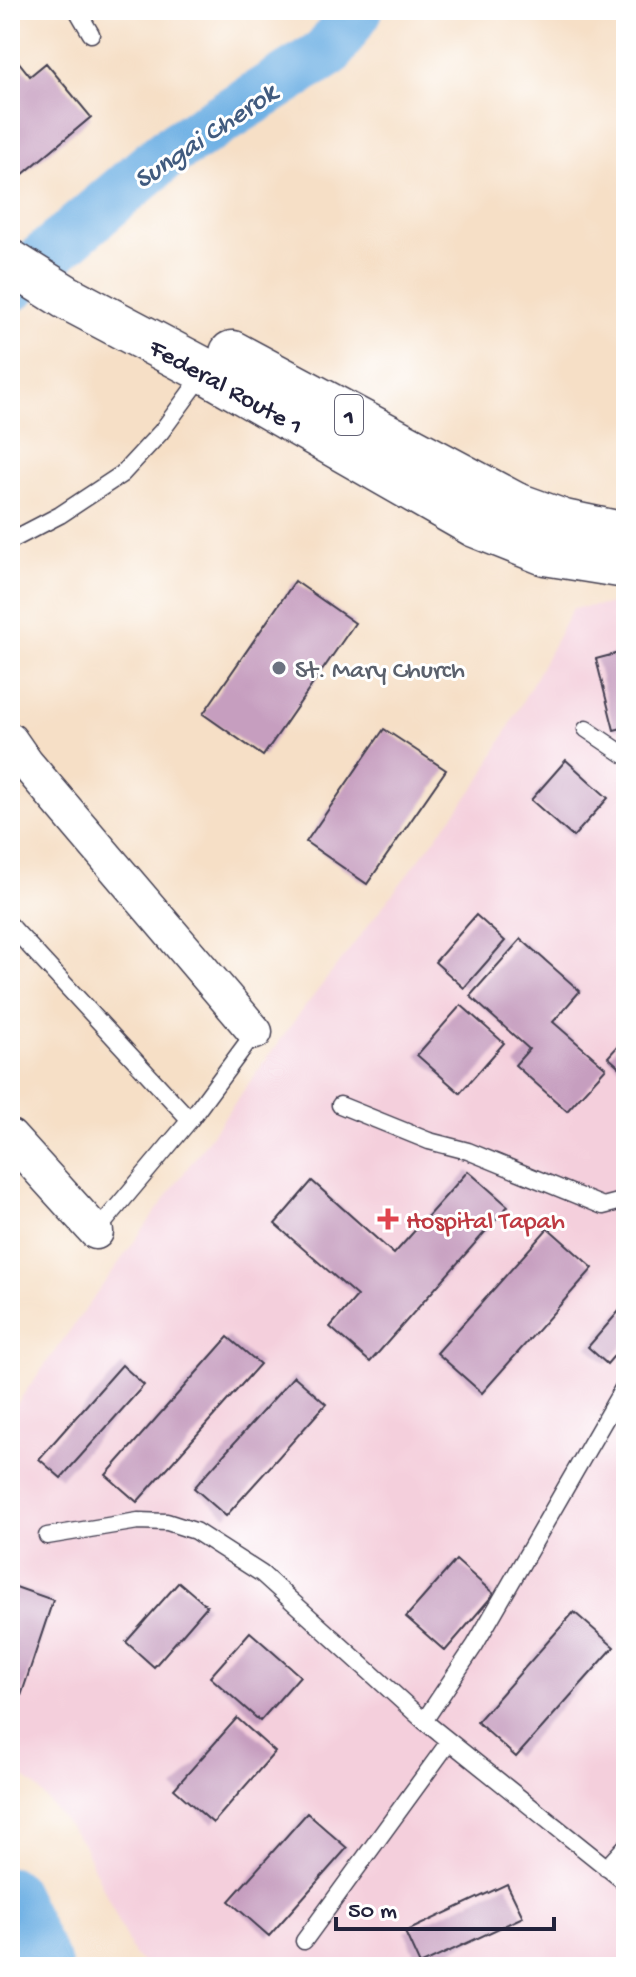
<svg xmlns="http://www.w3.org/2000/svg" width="636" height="1977" font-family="'Gochi Hand',sans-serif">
<rect width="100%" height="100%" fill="#fff"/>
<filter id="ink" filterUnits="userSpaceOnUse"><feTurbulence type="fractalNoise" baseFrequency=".0125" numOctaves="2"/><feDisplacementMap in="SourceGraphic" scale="16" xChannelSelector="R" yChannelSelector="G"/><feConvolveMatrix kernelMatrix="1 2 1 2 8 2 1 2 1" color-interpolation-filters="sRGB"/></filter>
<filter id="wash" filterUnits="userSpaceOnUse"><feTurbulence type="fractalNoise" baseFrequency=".006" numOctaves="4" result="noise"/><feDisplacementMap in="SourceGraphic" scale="32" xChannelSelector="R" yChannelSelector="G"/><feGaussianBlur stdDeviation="1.8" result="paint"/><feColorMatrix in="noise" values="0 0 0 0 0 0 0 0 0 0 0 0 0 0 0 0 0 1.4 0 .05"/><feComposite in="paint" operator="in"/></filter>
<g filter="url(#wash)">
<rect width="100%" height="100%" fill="#f6dfc6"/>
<path fill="#f4cfdc" d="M626,603V1967H149L134,1955L82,1842L35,1786L10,1766V1413L291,1025L479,782L573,608Z"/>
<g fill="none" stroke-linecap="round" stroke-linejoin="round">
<path stroke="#6fb1e4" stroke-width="52" d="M10,287L167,153L328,52L357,10
M10,1893L46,1967"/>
</g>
<g id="blocks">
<path fill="#c69ebf" d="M10,51L30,76L46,63L91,117L10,185Z
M295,581L355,623L263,756L203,714Z
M626,651V727L614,730L596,659Z
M384,729L446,770L367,884L306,842Z
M566,760L608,798L573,837L531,800Z
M476,915L505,941L464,988L435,962Z
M521,939L580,991L553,1022L606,1068L567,1111L515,1065L529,1049L470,996Z
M461,1005L504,1043L460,1093L417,1055Z
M626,1037V1073L608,1057Z
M468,1171L508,1206L370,1362L330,1327L357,1296L275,1224L312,1181L394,1254Z
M548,1228L593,1268L482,1393L437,1353Z
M620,1310L626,1315V1342L607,1364L588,1347Z
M228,1337L260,1364L137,1502L106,1475Z
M122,1365L144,1385L61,1478L39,1459Z
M294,1376L326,1404L226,1516L194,1488Z
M456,1560L494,1594L445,1651L406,1617Z
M179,1582L207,1606L154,1667L126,1642Z
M10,1585L53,1600L15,1714L10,1712Z
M574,1612L614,1647L516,1757L477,1722Z
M250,1632L300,1676L260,1721L210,1677Z
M237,1718L275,1752L213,1823L174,1789Z
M307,1813L347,1848L269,1936L229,1901Z
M507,1884L523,1917L420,1965L405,1932Z"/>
</g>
</g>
<g filter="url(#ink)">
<use href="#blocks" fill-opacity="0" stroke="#423e50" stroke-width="2"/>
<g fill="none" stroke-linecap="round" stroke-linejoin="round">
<g stroke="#423e50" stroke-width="19">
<path id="service" d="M77,10L91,34
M10,541L60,515L122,474L161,432L205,372
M586,729L626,756
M10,925L190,1120
M340,1105L429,1141L468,1151L603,1206L626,1200
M96,1232L190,1120L255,1032
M47,1536L138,1521L167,1522L195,1531L262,1574L424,1721L626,1883
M424,1721L475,1645L626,1383
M606,1868L626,1846
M304,1941L449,1742"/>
</g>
<g stroke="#423e50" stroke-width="37">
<path id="minor" d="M10,740L26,763L255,1032
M10,1137L96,1232"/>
</g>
<g stroke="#423e50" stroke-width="47">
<path id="trunk" d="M10,262L66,297L206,371L475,525L545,553L626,566
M232,353L514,504L564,522L626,535"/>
</g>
<use href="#service" stroke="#fff" stroke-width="16"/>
<use href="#minor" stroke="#fff" stroke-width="34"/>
<use href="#trunk" stroke="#fff" stroke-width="44"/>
</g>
</g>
<circle fill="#6b7280" stroke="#fff" stroke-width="3" cx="279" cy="668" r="8"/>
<path fill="#e0444e" stroke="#fff" stroke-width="3" d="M384 1207h8v8h8v8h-8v8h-8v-8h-8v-8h8z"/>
<g text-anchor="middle" stroke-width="6" stroke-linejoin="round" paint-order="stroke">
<rect fill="#fff" stroke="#646476" stroke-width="2" x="335" y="395" width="28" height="40" rx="6"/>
<g font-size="24" font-weight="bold" fill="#22223b">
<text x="349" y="423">1</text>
</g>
<g font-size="26" fill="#22223b" stroke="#fff">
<text transform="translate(227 385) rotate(29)" y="9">Federal Route 1</text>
</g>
<g font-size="26" fill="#5b616d" stroke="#fff" text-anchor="start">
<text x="295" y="677">St. Mary Church</text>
</g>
<g font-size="26" fill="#be3a42" stroke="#fff" text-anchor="start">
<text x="406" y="1228">Hospital Tapah</text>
</g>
<g font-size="28" font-style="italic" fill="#415b7f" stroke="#fff">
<text transform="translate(204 134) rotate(-34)" y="10">Sungai Cherok</text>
</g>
</g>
<rect width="636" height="1977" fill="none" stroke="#fff" stroke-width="40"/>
<path d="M336 1917v12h218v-12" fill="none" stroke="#22223b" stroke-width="4"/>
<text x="348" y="1917" font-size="24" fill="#22223b" stroke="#ffffff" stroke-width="6" paint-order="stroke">50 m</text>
</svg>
